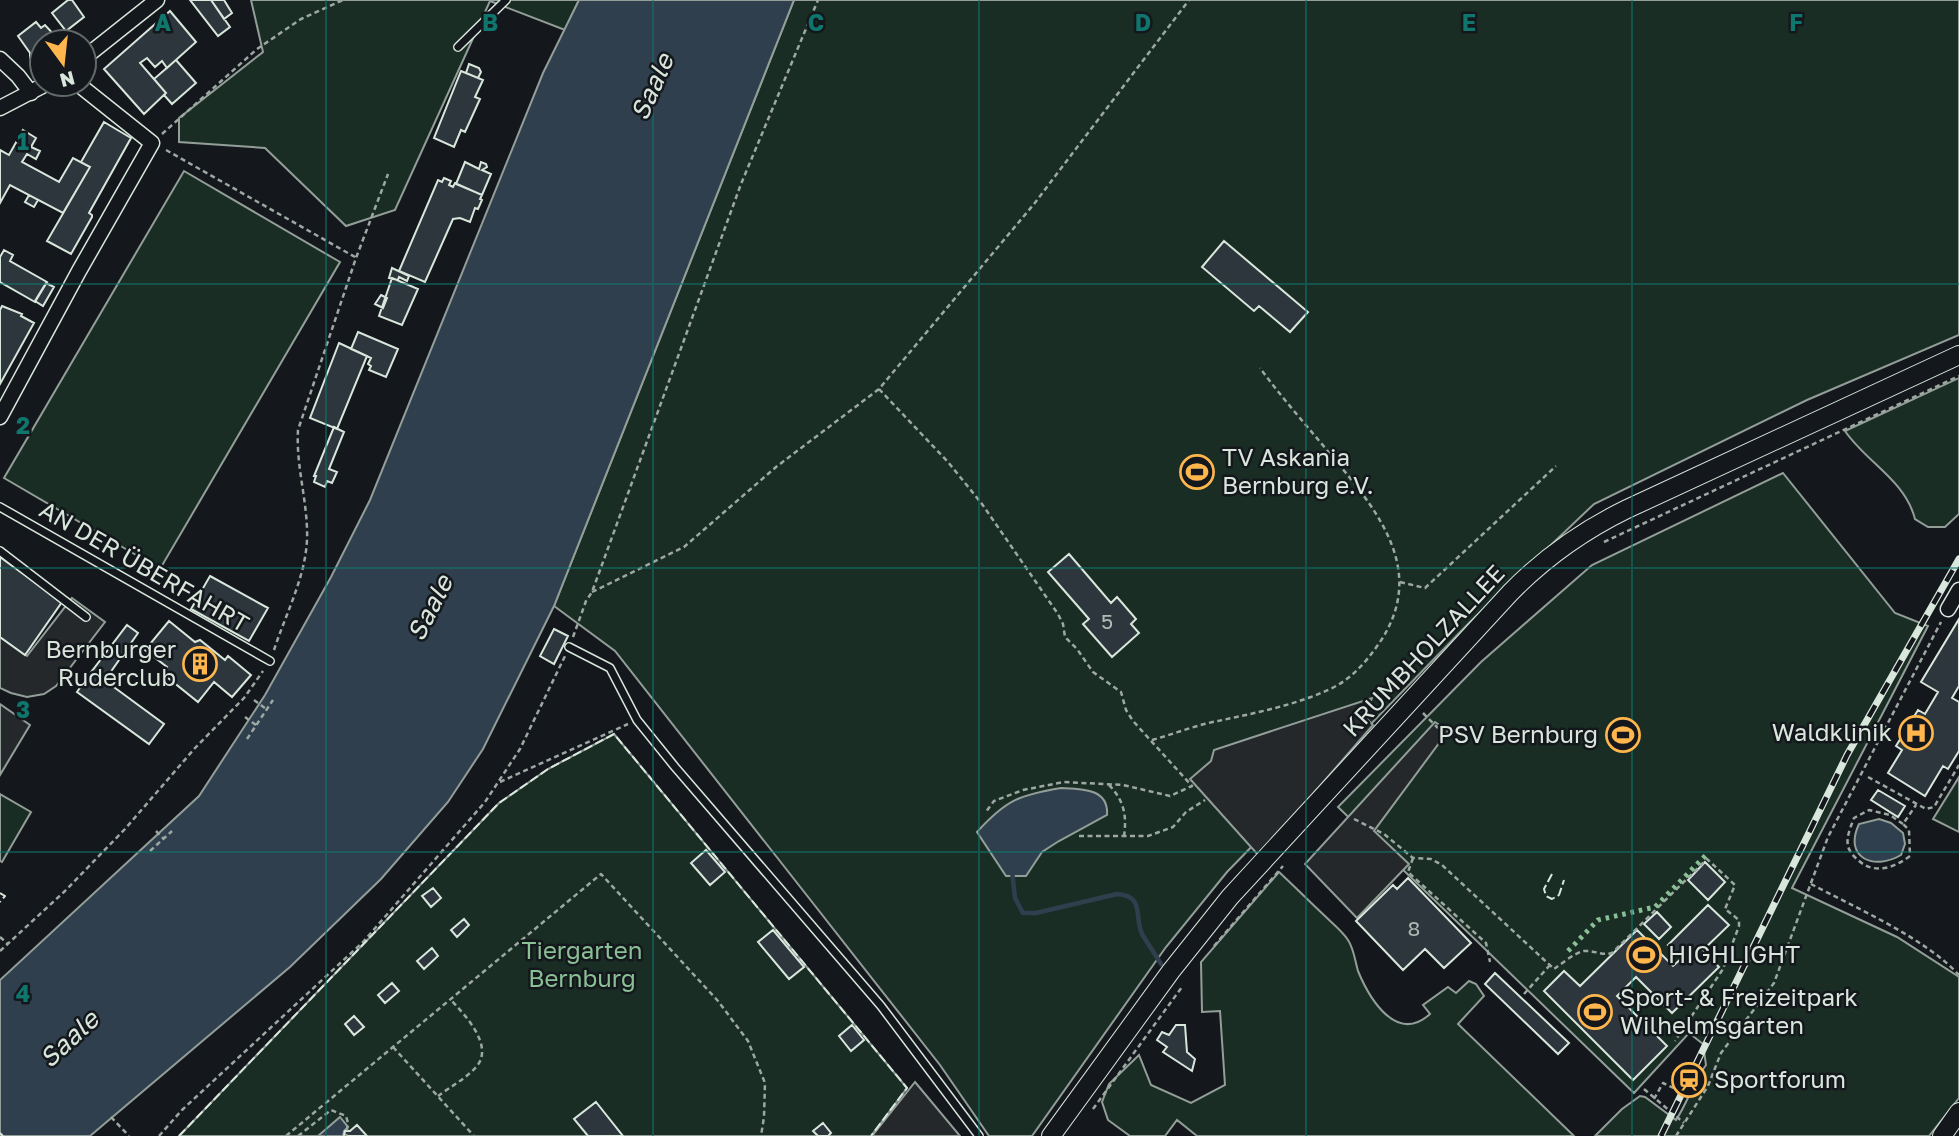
<svg xmlns="http://www.w3.org/2000/svg" width="1959" height="1136" font-family="'Golos Text',sans-serif">
<rect width="100%" height="100%" fill="#14181c"/>
<path fill="#1a2d24" stroke="#939e99" stroke-width="2" d="M251,0H579L565,30L490,1L395,210L346,226L265,148L179,142V118L263,52Z
M794,0H1959V335L1807,400L1594,504L1470,622L1227,872L1166,947L1032,1136H989L940,1065L615,651L554,606Z
M184,171L340,262L160,569L4,478Z
M1959,378V514L1945,527H1928L1915,519C1905,480 1866,462 1845,431Z
M1783,473L1895,613L1928,626L1792,888L1897,937L1959,977V1098L1929,1136H1595L1622,1109L1640,1096L1645,1097L1676,1120C1688,1102 1693,1082 1706,1065L1703,1044L1689,1033L1634,1093L1338,807L1481,662L1592,565Z
M614,734L907,1088L871,1136H179L499,803L548,769Z
M1959,777V832L1933,819Z
M0,794L31,812L2,862L0,861Z
M1279,872C1295,887 1310,902 1326,917C1333,924 1343,932 1348,940C1354,949 1355,961 1358,971C1370,1000 1397,1044 1430,1014L1423,1005L1448,987L1456,993L1469,981L1476,984L1484,996L1458,1024L1574,1136H1197L1177,1120L1165,1136H1130L1108,1120L1102,1102L1109,1084L1139,1055L1151,1085L1191,1103L1225,1085L1220,1011L1202,1012L1201,962Z"/>
<path fill="#24282b" stroke="#939e99" stroke-width="2" d="M72,598L105,622L56,686L44,694L27,697L11,693L0,688V637L27,656Z
M1372,698L1365,717L1373,725L1259,856L1190,779L1211,761L1214,750Z
M0,704L30,725L0,775Z
M1435,722L1448,731L1374,831L1409,864L1357,918L1305,864Z
M915,1082L960,1136H872Z"/>
<path fill="#2f3f4d" stroke="#939e99" stroke-width="2" d="M579,0H794L554,606L483,749L448,802L381,879L290,967L90,1136H0V980L199,796L265,695L331,577L370,500L543,73Z
M1061,788C1081,789 1109,788 1107,815L1059,841L1042,852L1026,876H1006L977,832C1006,800 1019,795 1061,788Z
M1879,819L1891,823L1903,833L1905,844L1901,855C1874,871 1843,858 1859,824Z
M340,1117L348,1127L344,1131L343,1136H318Z"/>
<g fill="none" stroke-linecap="round" stroke-linejoin="round">
<path stroke="#2f3f4d" stroke-width="4.5" d="M1012,871L1015,898L1023,913H1036L1117,894C1145,896 1134,916 1142,934C1148,944 1155,954 1161,964"/>
<path stroke="#d8e6dc" stroke-width="2" stroke-dasharray="9 7" stroke-linecap="butt" d="M0,1133L3,1136"/>
</g>
<path fill="#2c363c" stroke="#d8e6dc" stroke-width="2" d="M68,0H72L84,17L66,31L52,13Z
M190,0H211L230,27L218,36Z
M211,0H224L232,13L224,19Z
M170,11L196,42L167,68L162,61L155,67L147,58L140,63L166,93L144,114L104,69Z
M36,22L41,28L45,25L57,38L52,42H42V50L36,54V59L30,58V53L18,36Z
M176,60L196,83L172,104L164,95L166,93L154,79Z
M469,64L479,68L481,72L478,78L466,73Z
M461,71L483,80L475,97L480,99L465,132L461,130L454,147L434,138Z
M104,122L131,138L89,213L92,215V217L71,254L47,241L90,167L81,162Z
M23,130L36,138L31,147L40,151L36,159L27,154L22,162L59,182L73,158L90,167L63,213L10,185L0,203V150L9,155Z
M465,162L479,169L481,162L486,164L487,167L482,170L491,174L482,195L456,184Z
M444,178L451,181L449,185L453,187L455,183L482,195L480,199L482,200L478,209L475,208L470,222L460,218L453,219L425,282L399,271L438,180L442,182Z
M29,195L38,200L34,207L25,202Z
M1224,241L1308,312L1290,332L1259,306L1254,311L1202,267Z
M4,250L13,255L10,261L47,282L35,302L0,282V257Z
M392,268L409,276L407,281L399,277L398,280L389,278Z
M392,278L418,289L402,325L379,316Z
M46,283L54,287L43,306L35,301Z
M381,295L387,298L383,308L375,304Z
M2,306L22,314L21,316L34,323L0,384V310Z
M358,332L398,349L386,377L369,370L371,366L368,364L371,358L351,349Z
M339,343L367,356L337,429L310,418Z
M334,427L344,432L329,469L337,472L332,483L327,481L325,487L314,482L316,476H314Z
M1069,554L1111,603L1117,597L1136,619L1131,624L1139,633L1112,657L1083,624L1089,619L1048,572Z
M0,557L62,602L25,655L0,637Z
M210,576L268,608L249,641L191,609Z
M1959,619V686L1952,698L1959,702V751L1948,769L1943,766L1925,796L1888,773L1902,750L1896,746L1918,710L1925,714L1938,692L1921,682Z
M169,621L195,642L200,640L225,660L228,656L251,675L232,697L214,682L198,702L162,673L167,667L145,650Z
M127,625L138,633L105,680L92,671Z
M554,629L568,636L554,664L540,656Z
M92,671L164,724L149,744L77,692Z
M1878,790L1905,806L1898,817L1871,800Z
M706,850L725,872L710,885L691,863Z
M1705,862L1725,882L1708,900L1688,880Z
M1408,878L1471,943L1444,968L1425,949L1403,970L1356,921L1393,885L1397,889Z
M433,888L441,898L431,907L422,896Z
M1708,905L1729,925L1703,950L1719,967L1672,1013L1636,977L1617,996L1667,1046L1633,1080L1544,991L1564,971L1580,986L1637,930L1673,966L1682,958L1668,945Z
M1657,912L1671,927L1659,939L1644,924Z
M464,919L469,925L457,937L451,930Z
M773,930L804,967L789,979L758,942Z
M432,948L438,956L424,969L417,961Z
M1495,973L1569,1043L1558,1054L1485,984Z
M392,983L399,991L385,1003L378,995Z
M354,1016L364,1027L354,1035L345,1024Z
M852,1025L864,1040L851,1051L839,1036Z
M1176,1025H1185L1187,1052L1195,1059L1192,1071L1163,1052L1167,1047L1157,1040L1162,1032L1169,1035Z
M596,1102L623,1136H588L574,1119Z
M823,1123L831,1133L828,1136H818L813,1131Z
M357,1125L367,1136H344L345,1131H350Z"/>
<g fill="none" stroke-linecap="round" stroke-linejoin="round">
<g stroke="#d8e6dc" stroke-width="10">
<path id="service" d="M458,47L506,0
M0,507L270,661
M0,551L86,617
M569,647L610,668L637,720L675,767L881,1006L979,1136"/>
</g>
<g stroke="#d8e6dc" stroke-width="17">
<path id="minor" d="M84,58L157,0
M0,59L18,76L31,93
M0,108L46,84
M0,417L79,271L152,143L78,84
M1948,609L1959,590"/>
</g>
<g stroke="#d8e6dc" stroke-width="20">
<path id="tertiary" d="M1051,1136L1171,971L1230,897L1510,593C1545,557 1582,531 1627,509L1959,355
M1942,1136L1959,1112"/>
</g>
<path stroke="#9da8a2" stroke-width="2.5" stroke-dasharray="5 3.5" stroke-linecap="butt" d="M162,134L257,49L301,19L343,0
M166,150L355,257
M879,389L948,462L982,504L1058,614L1063,624L1065,637L1077,649L1093,672L1121,692L1126,710L1133,721L1192,786L1170,796L1123,785L1064,782L1023,790L994,801L985,813
M1604,542L1959,376
M1400,582L1425,588L1556,466
M592,592L684,547L776,467L879,389L1034,204L1189,0
M573,637L586,601L592,592L741,184L818,0
M274,650C287,610 309,571 307,529C306,496 296,464 298,430L356,258L388,174
M254,700L266,709
M1423,713L1438,728
M245,717L256,725
M247,739L273,700
M1152,740C1174,734 1196,725 1218,721C1255,713 1296,705 1330,689C1352,679 1366,662 1380,642C1428,570 1377,510 1331,455C1307,426 1282,398 1260,368
M1868,777L1926,809L1934,807L1959,765
M500,782L628,724
M1109,785C1124,800 1127,816 1124,836
M1354,819L1384,834L1413,858L1431,859L1442,865L1554,969C1563,963 1574,953 1584,951C1594,950 1602,956 1612,953L1707,859L1735,885L1725,909L1739,920V926L1723,969L1675,1041
M1903,824L1890,815L1869,810L1854,818C1851,826 1846,837 1848,846C1849,851 1854,857 1858,860C1874,875 1894,868 1910,856L1909,830L1903,824L1916,805
M156,831L163,838
M1079,836H1148L1173,827L1186,812L1205,800
M150,851L172,831
M1413,858L1408,872L1486,943L1490,962
M1811,884C1856,908 1925,938 1959,975
M0,937L8,944
M1214,946L1283,866
M0,951L65,891L125,829L195,748L244,698L263,671
M1524,994L1550,965
M393,1047L474,1136
M1644,1089L1684,1123
M438,1096C450,1087 467,1078 477,1066C494,1045 464,1014 451,1000
M1654,1099L1663,1083L1678,1090
M1093,1109L1182,987
M111,1117L129,1136
M159,1136L182,1110L363,942L485,802L520,749L565,656
M286,1136L601,874L718,1001L748,1041L765,1083L764,1117L761,1136
M298,1136L331,1110L346,1116L348,1123L346,1136
M1676,1136L1708,1086L1721,1053L1774,983L1828,837L1941,622"/>
<use href="#service" stroke="#14181c" stroke-width="7"/>
<use href="#minor" stroke="#14181c" stroke-width="14"/>
<use href="#tertiary" stroke="#14181c" stroke-width="18"/>
<g stroke="#d8e6dc" stroke-width="7">
<path id="rail" d="M1661,1136L1847,755L1959,559"/>
</g>
<use href="#rail" stroke="#14181c" stroke-width="4.5" stroke-dasharray="13" stroke-linecap="butt"/>
<path stroke="#8ac095" stroke-width="5" stroke-dasharray="3.5 5" stroke-linecap="butt" d="M1568,951L1598,920L1655,907L1708,853"/>
<path stroke="#d8e6dc" stroke-width="2" stroke-dasharray="9 3.5" stroke-linecap="butt" d="M1552,874L1544,889L1546,896L1552,899L1559,895L1564,880
M0,893L5,896L0,902
M179,1136L499,803L548,769L614,734L907,1088L871,1136"/>
</g>
<path fill="none" stroke="#0f766e" stroke-width="2" stroke-opacity="0.55" d="M326,0V1136M653,0V1136M979,0V1136M1306,0V1136M1632,0V1136M0,284H1959M0,568H1959M0,852H1959"/>
<defs>
<g id="stadium-ring" transform="scale(1.75)"><circle r="9.5" fill="#14181c" stroke="#ffb74d" stroke-width="1.5"/><path d="M0-5a6.5 5 0 1 0 0 10a6.5 5 0 1 0 0-10ZM-3.5-1.8h7v3.6h-7Z" fill="#ffb74d"/></g>
<g id="building-ring" transform="scale(1.75)"><circle r="9.5" fill="#14181c" stroke="#ffb74d" stroke-width="1.5"/><path d="M-4-6H4V6H1V3H-1V6H-4ZM-2.5-4.3h1.7v1.8h-1.7ZM.8-4.3h1.7v1.8H.8ZM-2.5-1h1.7V.8h-1.7ZM.8-1h1.7V.8H.8Z" fill="#ffb74d"/></g>
<g id="hospital-ring" transform="scale(1.75)"><circle r="9.5" fill="#14181c" stroke="#ffb74d" stroke-width="1.5"/><path d="M-5-5h3v3.5h4V-5h3V5h-3V1.5h-4V5h-3Z" fill="#ffb74d"/></g>
<g id="station-ring" transform="scale(1.75)"><circle r="9.5" fill="#14181c" stroke="#ffb74d" stroke-width="1.5"/><path d="M-3-6H3Q5-6 5-4V2Q5 4 3 4L4.5 6H3L1.5 4h-3L-3 6H-4.5L-3 4Q-5 4-5 2V-4Q-5-6-3-6ZM-3.5-4v3h7v-3ZM-3.5 1v1.5H-2V1ZM2 1v1.5H3.5V1Z" fill="#ffb74d"/></g>
</defs>
<g fill-rule="evenodd">
<use href="#stadium-ring" x="1197" y="472"/>
<use href="#building-ring" x="200" y="664"/>
<use href="#hospital-ring" x="1916" y="733"/>
<use href="#stadium-ring" x="1623" y="735"/>
<use href="#stadium-ring" x="1644" y="955"/>
<use href="#stadium-ring" x="1595" y="1012"/>
<use href="#station-ring" x="1689" y="1080"/>
</g>
<g text-anchor="middle" stroke-width="5" stroke-linejoin="round" paint-order="stroke">
<g font-size="21" fill="#adbab4">
<text x="1107" y="629">5</text>
<text x="1414" y="936">8</text>
</g>
<g font-size="24" fill="#d8e6dc" stroke="#14181c" text-anchor="start">
<text x="1222" y="466">TV Askania<tspan x="1222" dy="28">Bernburg e.V.</tspan></text>
<text x="176" y="658" text-anchor="end">Bernburger<tspan x="176" dy="28">Ruderclub</tspan></text>
<text x="1892" y="741" text-anchor="end">Waldklinik</text>
<text x="1598" y="743" text-anchor="end">PSV Bernburg</text>
<text x="1668" y="963">HIGHLIGHT</text>
<text x="1620" y="1006">Sport- &amp; Freizeitpark<tspan x="1620" dy="28">Wilhelmsgarten</tspan></text>
<text x="1714" y="1088">Sportforum</text>
</g>
<g font-size="24" fill="#d8e6dc" stroke="#14181c">
<text transform="translate(144 567) rotate(30)" y="8">AN DER ÜBERFAHRT</text>
<text transform="translate(1424 651) rotate(-47)" y="8">KRUMBHOLZALLEE</text>
</g>
<g font-size="24" fill="#8ac095" stroke="#14181c">
<text x="582" y="959">Tiergarten<tspan x="582" dy="28">Bernburg</tspan></text>
</g>
<g font-size="26" font-style="italic" fill="#d8e6dc" stroke="#14181c">
<text transform="translate(652 87) rotate(-66)" y="9">Saale</text>
<text transform="translate(430 608) rotate(-63)" y="9">Saale</text>
<text transform="translate(69 1039) rotate(-43)" y="9">Saale</text>
</g>
</g>
<g font-size="23" text-anchor="middle" font-weight="bold" fill="#0f766e" stroke="#14181c" stroke-width="5" stroke-linejoin="round" paint-order="stroke">
<text x="163" y="31">A</text>
<text x="490" y="31">B</text>
<text x="816" y="31">C</text>
<text x="1143" y="31">D</text>
<text x="1469" y="31">E</text>
<text x="1796" y="31">F</text>
<text x="23" y="150">1</text>
<text x="23" y="434">2</text>
<text x="23" y="718">3</text>
<text x="23" y="1002">4</text>
</g>
<g transform="translate(63 63) rotate(165)"><circle r="33" fill="#14181c" stroke="#626a69" stroke-width="2"/>
<path d="M0-5L12 26L0 18L-12 26Z" fill="#ffb74d"/>
<text y="-10" font-size="19" font-weight="bold" text-anchor="middle" fill="#d8e6dc">N</text>
</g>
</svg>
